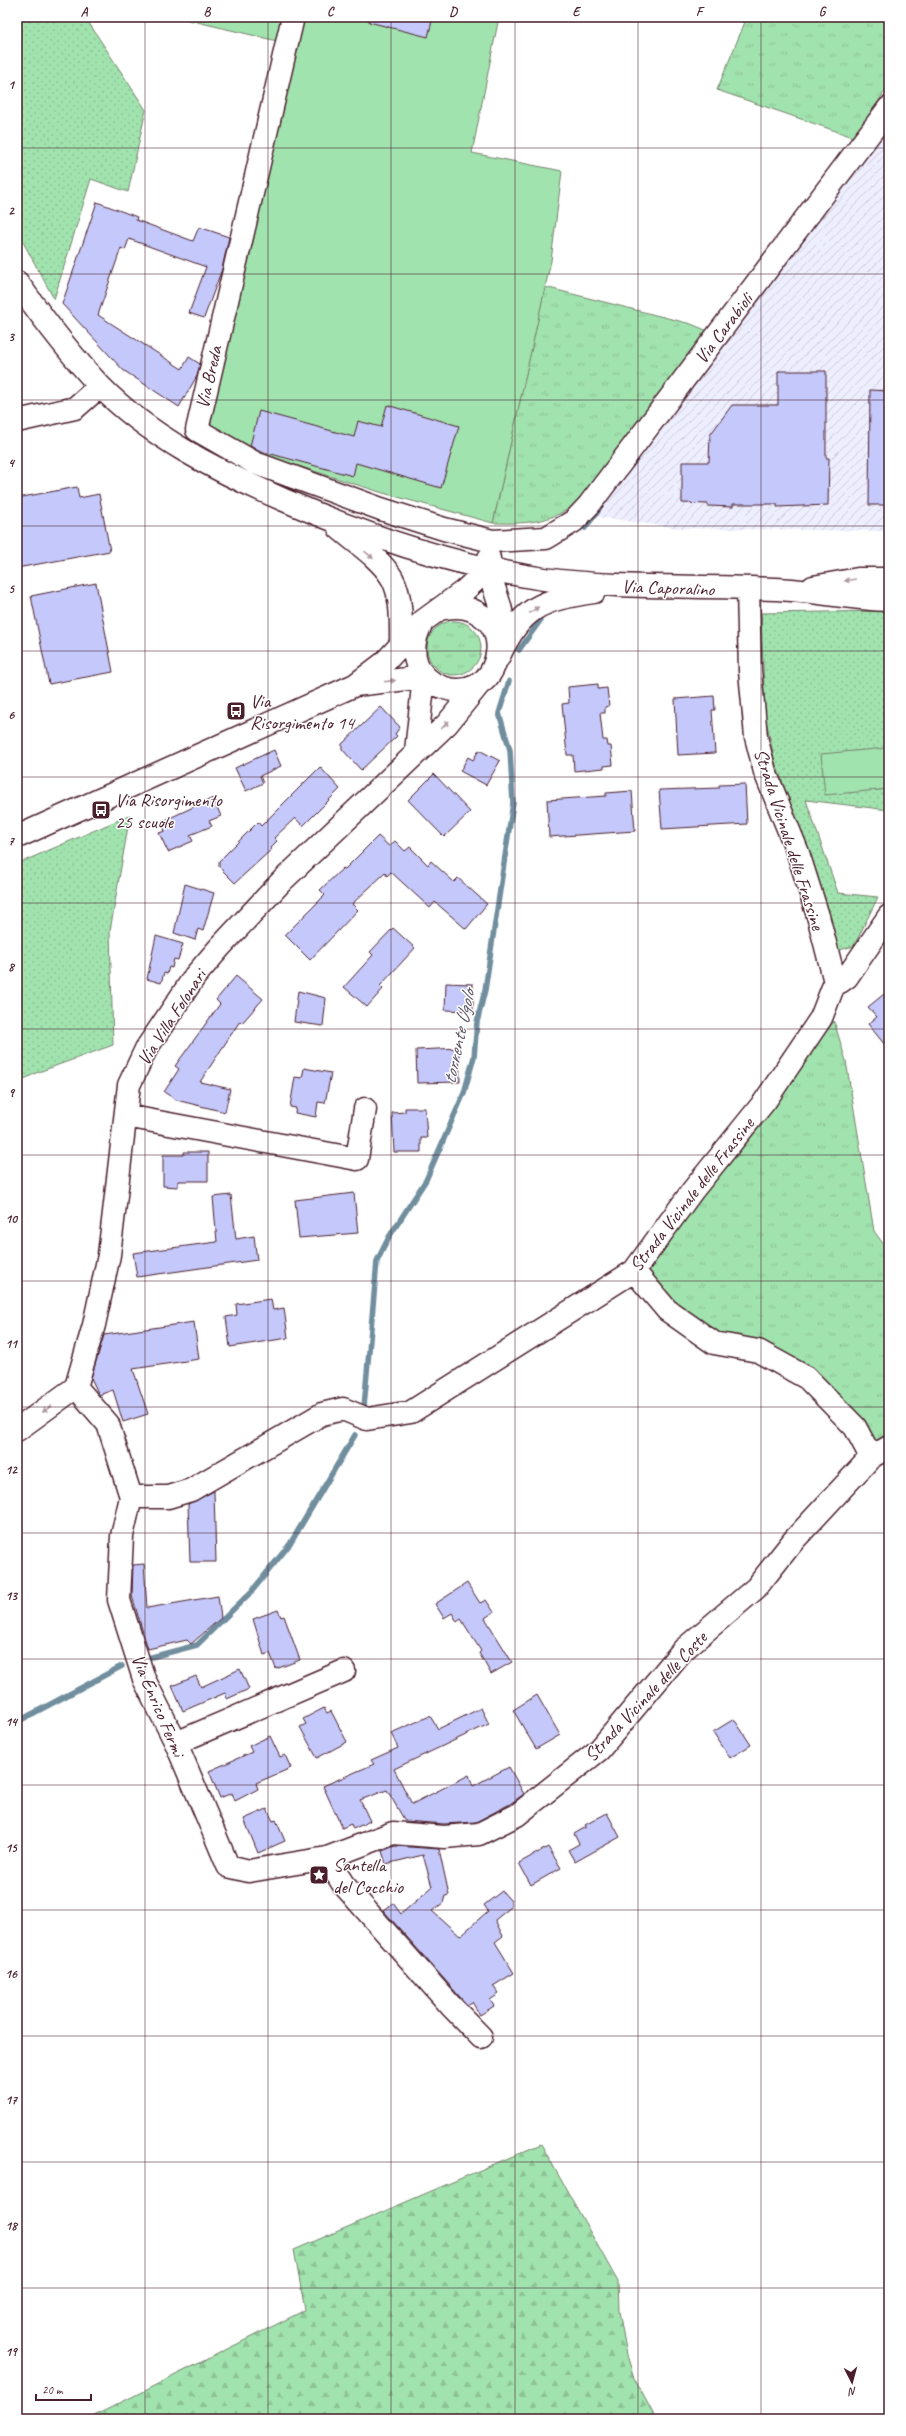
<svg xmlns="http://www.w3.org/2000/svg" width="906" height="2436" font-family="Caveat,sans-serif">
<defs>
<pattern id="industrial-furrows" width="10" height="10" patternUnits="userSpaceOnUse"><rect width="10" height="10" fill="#edeefe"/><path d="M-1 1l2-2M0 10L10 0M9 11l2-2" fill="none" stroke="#cdccda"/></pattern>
<pattern id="grass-tufts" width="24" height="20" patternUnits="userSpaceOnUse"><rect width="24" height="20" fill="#a1e3ae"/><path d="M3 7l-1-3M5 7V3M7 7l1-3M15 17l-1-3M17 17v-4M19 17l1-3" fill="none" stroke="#8cc296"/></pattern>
<pattern id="forest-firs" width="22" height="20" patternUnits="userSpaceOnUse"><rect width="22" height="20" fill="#a1e3ae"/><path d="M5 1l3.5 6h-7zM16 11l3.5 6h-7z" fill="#8cc296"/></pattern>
<pattern id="park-dots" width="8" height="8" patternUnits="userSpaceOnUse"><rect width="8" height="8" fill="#a1e3ae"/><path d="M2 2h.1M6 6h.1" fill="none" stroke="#8cc296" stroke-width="1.8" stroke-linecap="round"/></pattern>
</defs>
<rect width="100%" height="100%" fill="#fff"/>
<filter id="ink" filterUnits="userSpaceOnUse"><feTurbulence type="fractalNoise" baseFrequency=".025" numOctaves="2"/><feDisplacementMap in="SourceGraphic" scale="8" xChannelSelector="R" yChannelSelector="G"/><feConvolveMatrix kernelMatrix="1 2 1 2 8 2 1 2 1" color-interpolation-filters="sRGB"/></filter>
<g filter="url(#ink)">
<path fill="url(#industrial-furrows)" d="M889,110V531L677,528L591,516Z"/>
<path fill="url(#grass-tufts)" stroke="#76816c" d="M747,17H879L889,22V86L853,137L717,90Z
M545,287L691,324L708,331L585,497C555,522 532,524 493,523Z
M427 648a27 27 0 1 1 54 0a27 27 0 1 1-54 0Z
M834,1021L846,1061L874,1231L889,1252V1442L876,1449L860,1421L715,1336L672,1305L643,1270Z"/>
<path fill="url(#forest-firs)" stroke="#76816c" d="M541,2144L618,2282L619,2311L627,2355L634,2378L656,2419H88L305,2310L294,2250Z"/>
<path fill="url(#park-dots)" stroke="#76816c" d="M17,17H85L146,110L128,192L91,179L54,299L17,231Z
M889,611V781L886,748L825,794L889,789V810L806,800L838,893L878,897L854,946L836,951L823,893L775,762L765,716L761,613Z
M130,815L110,931L113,1045L36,1073L17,1083V864Z"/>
<path fill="#a1e3ae" stroke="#76816c" d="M176,17H283L277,41Z
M301,17H499L472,153L562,171L551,261L493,523L383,493L248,450L206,426Z
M886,748L889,789L825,795L821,754Z"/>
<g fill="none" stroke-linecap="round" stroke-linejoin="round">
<path stroke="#718e9e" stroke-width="5.5" d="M585,528L598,511
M519,650L540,621
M364,1407L377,1261L389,1237L426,1180L464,1093L474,1057L477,1022L485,990L513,803L510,750L499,713L509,681
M148,1658L197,1645L252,1591L290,1544L355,1435
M17,1722L122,1666"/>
</g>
<path fill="#c4c8fa" stroke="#4a1f2b" d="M369,17H433L428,37L369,22Z
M97,202L137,217L136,220L193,241L199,227L229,237L222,269L204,318L189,313L206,267L129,239L125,250L121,248L98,315L182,369L189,357L200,364L197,376L179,407L123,370L62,304Z
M778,371H826V458H829L828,505L777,507V504H733V507L708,506V504L682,503V462H709L710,435L732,405H778Z
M870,390L889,391V505H869Z
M387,405L459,426L441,488L356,463L353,476L260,451L250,446L259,411L354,437L358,421L381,427Z
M77,487L79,498L99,494L110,551L17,568V498Z
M96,583L113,672L49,684L31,596Z
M598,684V689L607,688L609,706L605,707V713H600L603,740H607L608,746H611L613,765L604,766V768L574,771L573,755H567L562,704L569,703L568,687Z
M714,696L715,710H712L715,753L678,755L675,699Z
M381,707L400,727L395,734L397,736L361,770L342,749V744Z
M274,750L281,766L260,776L263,783L246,791L235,768Z
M479,750L500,761L486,785L460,771L468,757L473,760Z
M320,767L340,789L303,826L295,818L274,838L277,841L270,848L272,849L235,883L219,867V861L258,822L261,826Z
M434,774L470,812L444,837L408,800Z
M745,784L747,824L662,829L659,790L719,788V785Z
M632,791L635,831L549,837L547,800L606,796V793Z
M213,798L221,816L209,821L212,826L190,835L193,841L168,852L159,833L165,831L161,822Z
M378,836L389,846L395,841L405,851L410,847L428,865L431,861L454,882L458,878L487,904L466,929L435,902L430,908L391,872L387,876L385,873L352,904L358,910L310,960L285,935L325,895L320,890L343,868L345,869Z
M185,884L214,893L203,931L198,929L195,940L174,933Z
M393,928L415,948L380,986L383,989L367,1007L344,987L373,955L370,952Z
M156,936L183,944L178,960L174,959L172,968L169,967L167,974L164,973L161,983L147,979Z
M236,976L263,999L242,1023L240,1021L200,1082L230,1089L225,1112L176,1100L164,1092L179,1069L175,1066L220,1004L216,1000Z
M446,983L473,984V1011L445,1010Z
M889,990V1050L868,1024L877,1017L868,1007Z
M298,991L326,998L323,1026L294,1022Z
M459,1048L460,1082L417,1083L416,1050Z
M304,1068L331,1073L325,1103L318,1102L316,1117L295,1113L296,1108L290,1107L295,1077L302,1078Z
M405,1108H425L427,1138H421V1152H394L392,1113L405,1112Z
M184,1152H208V1181H178V1187L163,1186V1155H184Z
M354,1193L358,1233L299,1238L295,1200Z
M231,1195L236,1239L254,1236L257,1260L137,1277L133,1253L217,1242L213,1197Z
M271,1299L273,1310L284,1308L288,1338L230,1347L226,1317L237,1315L236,1304Z
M194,1322L199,1359L133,1369L148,1414L123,1422L113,1390L99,1395L91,1378L104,1335Z
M214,1491L216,1562H190L188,1504Z
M144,1564L147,1608L218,1596L221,1618L191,1644L187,1640L148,1649L132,1596L133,1565Z
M467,1583L480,1603L486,1600L494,1612L485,1618L512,1662L491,1674L479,1653L481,1651L461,1619L457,1622L452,1613L444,1618L435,1604Z
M278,1610L281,1617L284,1616L300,1660L276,1669L270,1653L264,1655L253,1619Z
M240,1669L249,1689L227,1699L225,1693L183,1711L172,1686L196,1676L201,1687Z
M537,1695L560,1735L536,1749L513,1710Z
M324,1708L327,1713L331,1711L347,1742L317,1758L300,1727L306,1724L303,1719Z
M481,1708L489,1724L394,1769L412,1804L469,1775L473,1786L509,1767L524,1794L510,1804L476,1822L444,1824L405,1821L387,1790L360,1800L370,1821L353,1829L351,1824L342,1828L323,1786L374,1764L371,1760L398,1748L391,1733L430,1716L438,1729Z
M734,1719L751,1745L730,1758L713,1732Z
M270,1736L280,1757L285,1755L291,1768L256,1783L258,1789L235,1801L232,1793L220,1798L209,1771L252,1752L249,1746Z
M267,1809L273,1821L276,1820L285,1841L258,1853L244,1819Z
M607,1813L620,1837L575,1862L568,1850L579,1844L574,1834L586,1827L585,1825Z
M395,1846L439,1849L449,1895L445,1896L443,1903L432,1911L460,1936L488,1911L484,1905L502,1891L511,1901V1907L495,1920L503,1936L495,1942L514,1973L493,1986L499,1994L490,2000L494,2006L480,2015L472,2002L467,2005L383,1910L393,1903L401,1914L432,1887L423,1855L386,1864L382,1851Z
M548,1847L561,1868L531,1885L519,1863Z"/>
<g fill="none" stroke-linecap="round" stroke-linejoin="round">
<g stroke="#4a1f2b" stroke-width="25">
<path id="minor" d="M293,17L197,430L255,463L381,509L444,529L492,541L546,538L574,521L589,505L889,108
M17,282C42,317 69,353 99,385C148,436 219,472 284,500C367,536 454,566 544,579C627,590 710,584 792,590C825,593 856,599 889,600
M17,421L75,408L100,386
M339,528C356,543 380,558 392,578C402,596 401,621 401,642
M489,558L488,569L500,606L507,638
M813,587L858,579H889
M422,623C386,688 487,719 497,654C499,643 496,628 487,620C472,606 458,605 439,609
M498,658C522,607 540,600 594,592
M355,685L424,677
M416,751L424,677
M17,837L355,685L384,663L423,621L464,591L488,569
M835,982H840L847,977L889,916
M126,1116L357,1159L365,1109
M634,1271L667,1310L714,1343L758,1351L807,1378L855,1427L871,1457
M76,1387L108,1424L131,1497L122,1536L119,1600L144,1679L176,1743L228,1866L249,1871L327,1858L393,1833L444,1837L479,1834L517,1815L599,1750L683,1650L756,1588L794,1540L871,1457L889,1447
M76,1387L94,1325L109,1255L129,1085L146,1049L195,976L220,947L282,881L447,724L480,683
M17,1430L76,1387
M131,1497H168L191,1490L322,1414L343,1409L367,1419L411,1412L634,1271L693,1190L765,1101L821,1018L835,982L818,916L798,853L765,772L756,737L750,671L748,589
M176,1743L344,1671
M327,1858L343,1884L451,2006L481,2037"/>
</g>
<use href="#minor" stroke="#fff" stroke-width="22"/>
</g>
<defs><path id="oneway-solid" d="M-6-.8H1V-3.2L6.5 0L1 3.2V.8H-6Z"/></defs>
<g fill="#ae9aa0">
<use href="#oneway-solid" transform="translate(369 555) rotate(41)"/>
<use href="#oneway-solid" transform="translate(850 580) rotate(170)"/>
<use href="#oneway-solid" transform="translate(534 610) rotate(-34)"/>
<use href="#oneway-solid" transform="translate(390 681) rotate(-7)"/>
<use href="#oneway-solid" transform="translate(445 725) rotate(-45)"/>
<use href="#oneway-solid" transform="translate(47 1409) rotate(144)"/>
</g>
</g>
<path fill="none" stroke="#4a1f2b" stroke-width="1" stroke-opacity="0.55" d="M145,17V2419M268,17V2419M391,17V2419M515,17V2419M638,17V2419M761,17V2419M17,148H889M17,274H889M17,400H889M17,526H889M17,651H889M17,777H889M17,903H889M17,1029H889M17,1155H889M17,1281H889M17,1407H889M17,1533H889M17,1659H889M17,1785H889M17,1910H889M17,2036H889M17,2162H889M17,2288H889"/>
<defs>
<g id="bus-square" transform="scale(1)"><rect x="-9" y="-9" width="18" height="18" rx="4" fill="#4a1f2b" stroke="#fff"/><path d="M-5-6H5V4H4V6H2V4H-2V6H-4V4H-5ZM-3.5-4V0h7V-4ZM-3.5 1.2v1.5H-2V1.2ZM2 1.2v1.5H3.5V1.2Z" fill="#fff"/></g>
<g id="sight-square" transform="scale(1)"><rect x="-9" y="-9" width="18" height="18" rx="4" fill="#4a1f2b" stroke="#fff"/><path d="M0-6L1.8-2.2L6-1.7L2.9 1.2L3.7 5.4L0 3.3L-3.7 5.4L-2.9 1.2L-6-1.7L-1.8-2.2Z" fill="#fff"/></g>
</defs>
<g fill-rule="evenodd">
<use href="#bus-square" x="236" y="711"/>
<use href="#bus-square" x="101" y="810"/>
<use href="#sight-square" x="319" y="1875"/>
</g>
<g text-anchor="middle" stroke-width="3" stroke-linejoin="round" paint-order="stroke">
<g font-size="19" fill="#4a1f2b" stroke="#fff">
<text transform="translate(723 328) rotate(-53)" y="7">Via Carabioli</text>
<text transform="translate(208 377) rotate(-77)" y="7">Via Breda</text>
<text transform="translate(668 587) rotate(2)" y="7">Via Caporalino</text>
<text transform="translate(790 839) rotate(72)" y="7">Strada Vicinale delle Frassine</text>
<text transform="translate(171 1017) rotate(-57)" y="7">Via Villa Folonari</text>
<text transform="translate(691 1194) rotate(-52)" y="7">Strada Vicinale delle Frassine</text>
<text transform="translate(645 1696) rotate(-47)" y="7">Strada Vicinale delle Coste</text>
<text transform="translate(159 1705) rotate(67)" y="7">Via Enrico Fermi</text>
</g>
<g font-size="19" fill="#4a1f2b" stroke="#fff" text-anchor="start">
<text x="250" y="707">Via<tspan x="250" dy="22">Risorgimento 14</tspan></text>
<text x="115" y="806">Via Risorgimento<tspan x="115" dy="22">25 scuole</tspan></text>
<text x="333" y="1871">Santella<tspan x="333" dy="22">del Cocchio</tspan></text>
</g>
<g font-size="20" font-style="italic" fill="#5e5665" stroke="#fff">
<text transform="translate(458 1037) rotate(-78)" y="7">torrente Ugolo</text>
</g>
</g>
<rect width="906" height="2436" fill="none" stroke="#fff" stroke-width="44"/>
<g transform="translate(852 2382) rotate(174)" stroke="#ffffff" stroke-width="3" paint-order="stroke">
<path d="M0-3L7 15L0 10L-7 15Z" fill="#4a1f2b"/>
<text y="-6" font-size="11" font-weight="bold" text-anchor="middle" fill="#4a1f2b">N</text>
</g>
<path d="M36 2394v6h55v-6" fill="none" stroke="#4a1f2b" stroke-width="2"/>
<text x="42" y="2394" font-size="12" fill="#4a1f2b" stroke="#ffffff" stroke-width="3" paint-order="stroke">20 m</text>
<rect x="22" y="22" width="862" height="2392" fill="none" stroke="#4a1f2b" stroke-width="1.5"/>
<g font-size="13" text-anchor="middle" font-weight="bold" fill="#4a1f2b">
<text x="84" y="16">A</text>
<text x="207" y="16">B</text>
<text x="330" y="16">C</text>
<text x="453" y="16">D</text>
<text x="576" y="16">E</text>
<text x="699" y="16">F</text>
<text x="822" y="16">G</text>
<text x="11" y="89">1</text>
<text x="11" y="215">2</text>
<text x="11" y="341">3</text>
<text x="11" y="467">4</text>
<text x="11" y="593">5</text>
<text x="11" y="719">6</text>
<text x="11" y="845">7</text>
<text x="11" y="971">8</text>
<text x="11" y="1097">9</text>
<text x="11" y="1223">10</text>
<text x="11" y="1348">11</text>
<text x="11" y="1474">12</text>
<text x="11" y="1600">13</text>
<text x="11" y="1726">14</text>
<text x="11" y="1852">15</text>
<text x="11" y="1978">16</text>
<text x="11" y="2104">17</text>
<text x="11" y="2230">18</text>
<text x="11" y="2356">19</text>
</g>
</svg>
